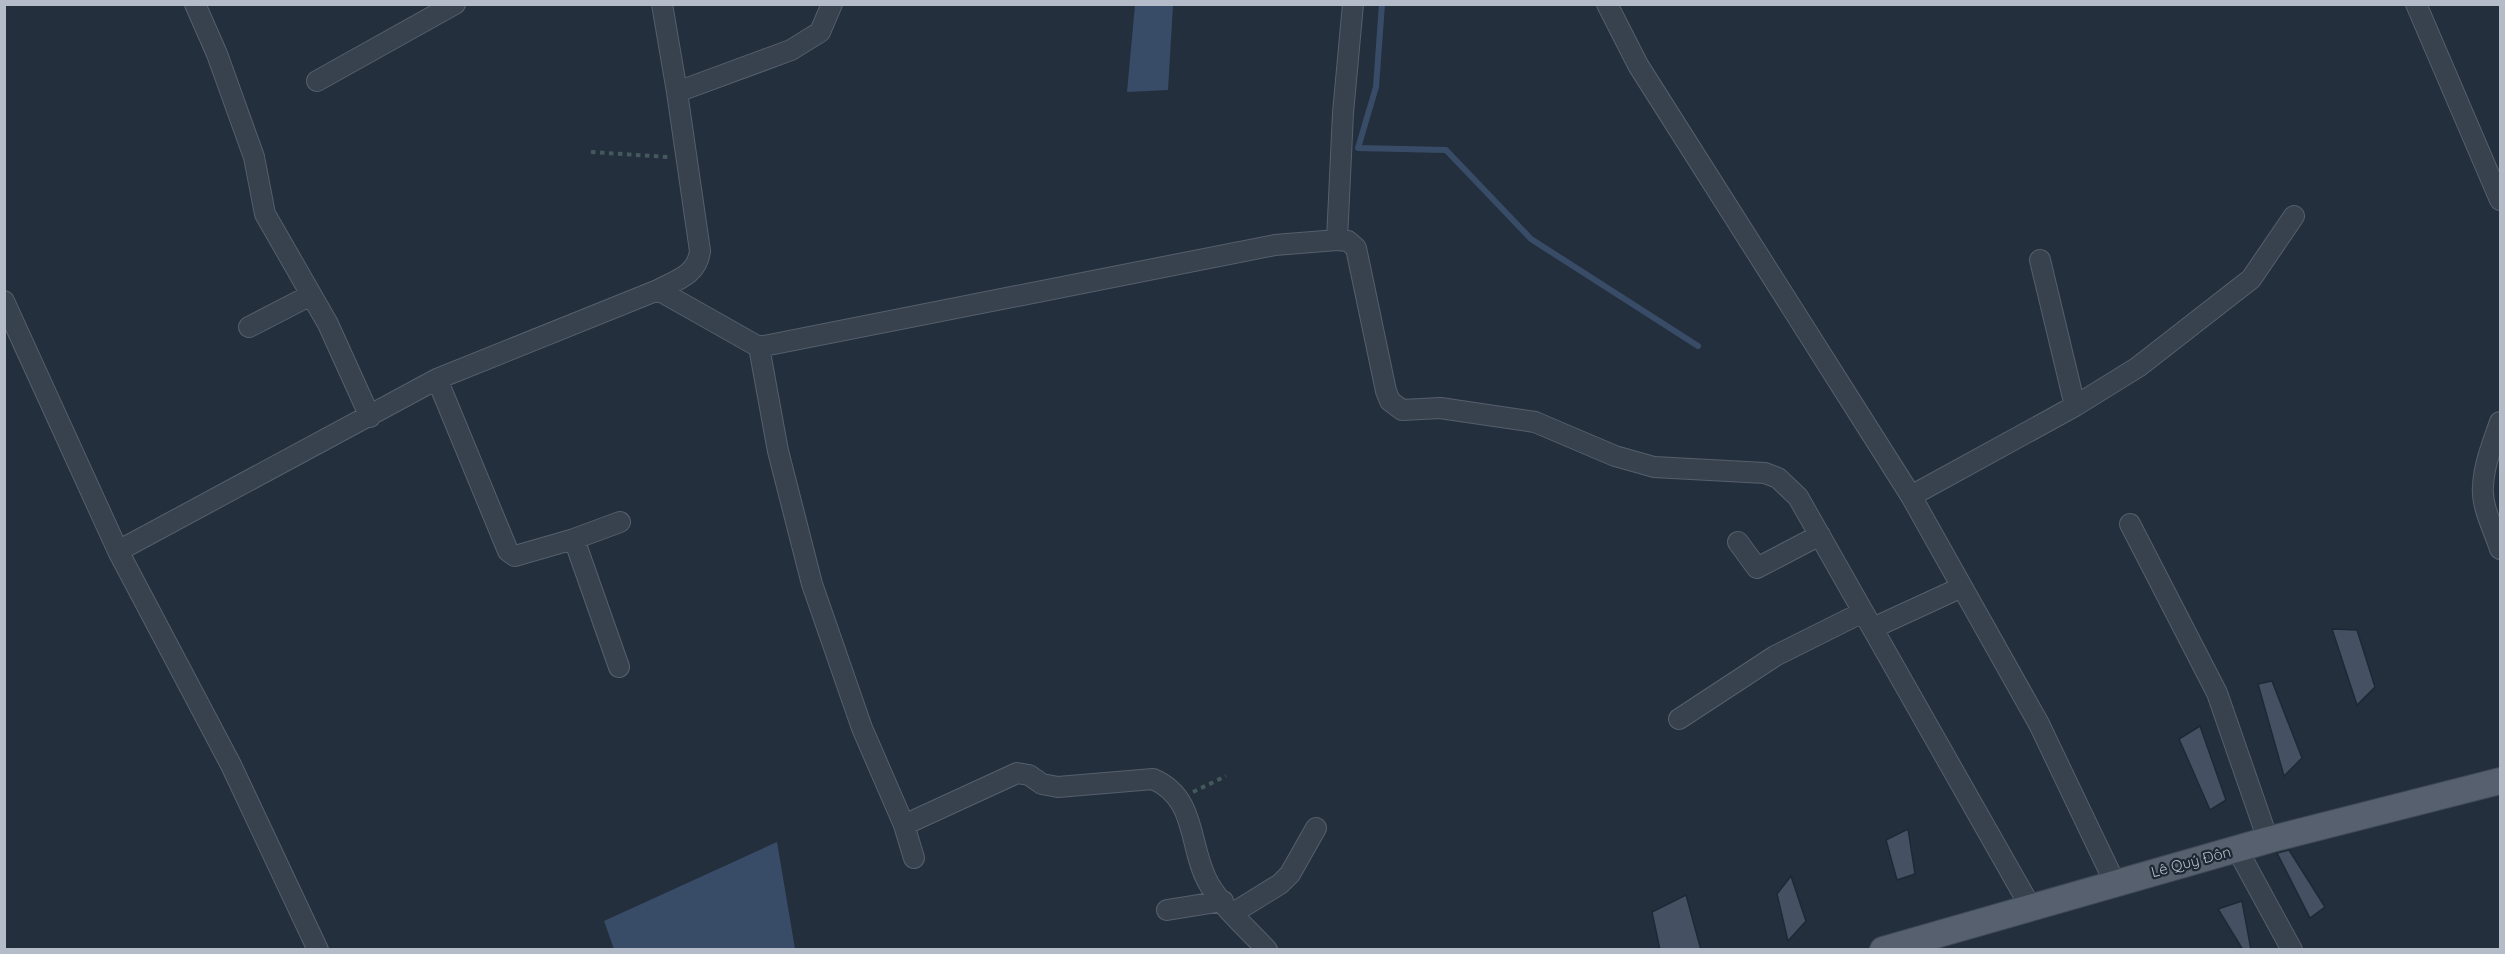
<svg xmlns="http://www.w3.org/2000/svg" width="2505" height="954" font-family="Quicksand,sans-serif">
<rect width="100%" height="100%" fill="#242f3e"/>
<path fill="#394c67" d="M1135,5H1173L1168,90L1127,92Z
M777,842L795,949H614L604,921Z"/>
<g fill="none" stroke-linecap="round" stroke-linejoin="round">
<path stroke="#394c67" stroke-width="6" d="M1382,4L1376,87L1358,148L1446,150L1531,239L1698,346"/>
</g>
<path fill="#455162" stroke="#1f2835" stroke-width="1.5" d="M2332,629L2357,630L2375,687L2357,705Z
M2272,681L2302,758L2284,776L2258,684Z
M2200,726L2226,800L2210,810L2179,739Z
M1908,829L1915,874L1897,880L1886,840Z
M2289,850L2325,907L2310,918L2277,853Z
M1791,876L1806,921L1788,941L1777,894Z
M1686,895L1701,950H1660L1652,912Z
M2242,901L2251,950H2243L2218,909Z"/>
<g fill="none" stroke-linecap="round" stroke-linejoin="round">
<g stroke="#565f6c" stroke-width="22">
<path id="minor" d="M195,4L217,54L254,157L265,214L328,324L370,417
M662,4L677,92
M1607,4L1638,65L1911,496L2039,724L2115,883
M2416,4L2500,200
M317,81L455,4
M1337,240L1343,113L1353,4
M658,290L759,347L1275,245L1337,240L1348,241L1356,248L1386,391L1390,401L1402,410L1440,408L1535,422L1615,456L1654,467L1765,473L1778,478L1798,497L2030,906
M4,301L118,551L231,765L318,950
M249,327L311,295
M759,347L778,451L812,584L862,728L904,825L914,858
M437,379L508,551L515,556L574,539L619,667
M2075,406L2138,367L2251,279L2294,216
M2500,422C2493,442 2484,464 2483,486C2481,506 2494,530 2500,549
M1911,496L2075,406L2040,260
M2130,524L2217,693L2268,840
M574,539L620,522
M1738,542L1757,568L1820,535
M118,551L437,379L658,290C677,280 697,275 700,251L677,92L791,50L820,32L832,4
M1873,628L1962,587
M1679,719L1775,656L1863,612
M904,825L1017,773L1029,775L1042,784L1058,787L1153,779C1198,798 1188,848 1209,884C1223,908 1248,929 1267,950
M2237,849L2292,950
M1167,910L1223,901
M1233,913L1280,884L1290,874L1316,828"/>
</g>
<g stroke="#414a57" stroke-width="28">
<path id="major" d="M1883,950L2268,840L2500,781"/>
</g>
<path stroke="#44595c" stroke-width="4" stroke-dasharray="4.5 4.5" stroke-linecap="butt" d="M591,152L668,157
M1193,792L1226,776"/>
<use href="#minor" stroke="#38414e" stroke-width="20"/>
<use href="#major" stroke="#56606e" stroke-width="26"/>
</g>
<g text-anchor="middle" stroke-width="4.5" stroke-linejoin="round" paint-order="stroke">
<g font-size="15" fill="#b4bcc9" stroke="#1d2633">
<text transform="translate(2191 862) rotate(-15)" y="5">Lê Quý Đôn</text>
</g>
</g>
<rect width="2505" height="954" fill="none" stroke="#b4bcc9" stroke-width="12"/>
</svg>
